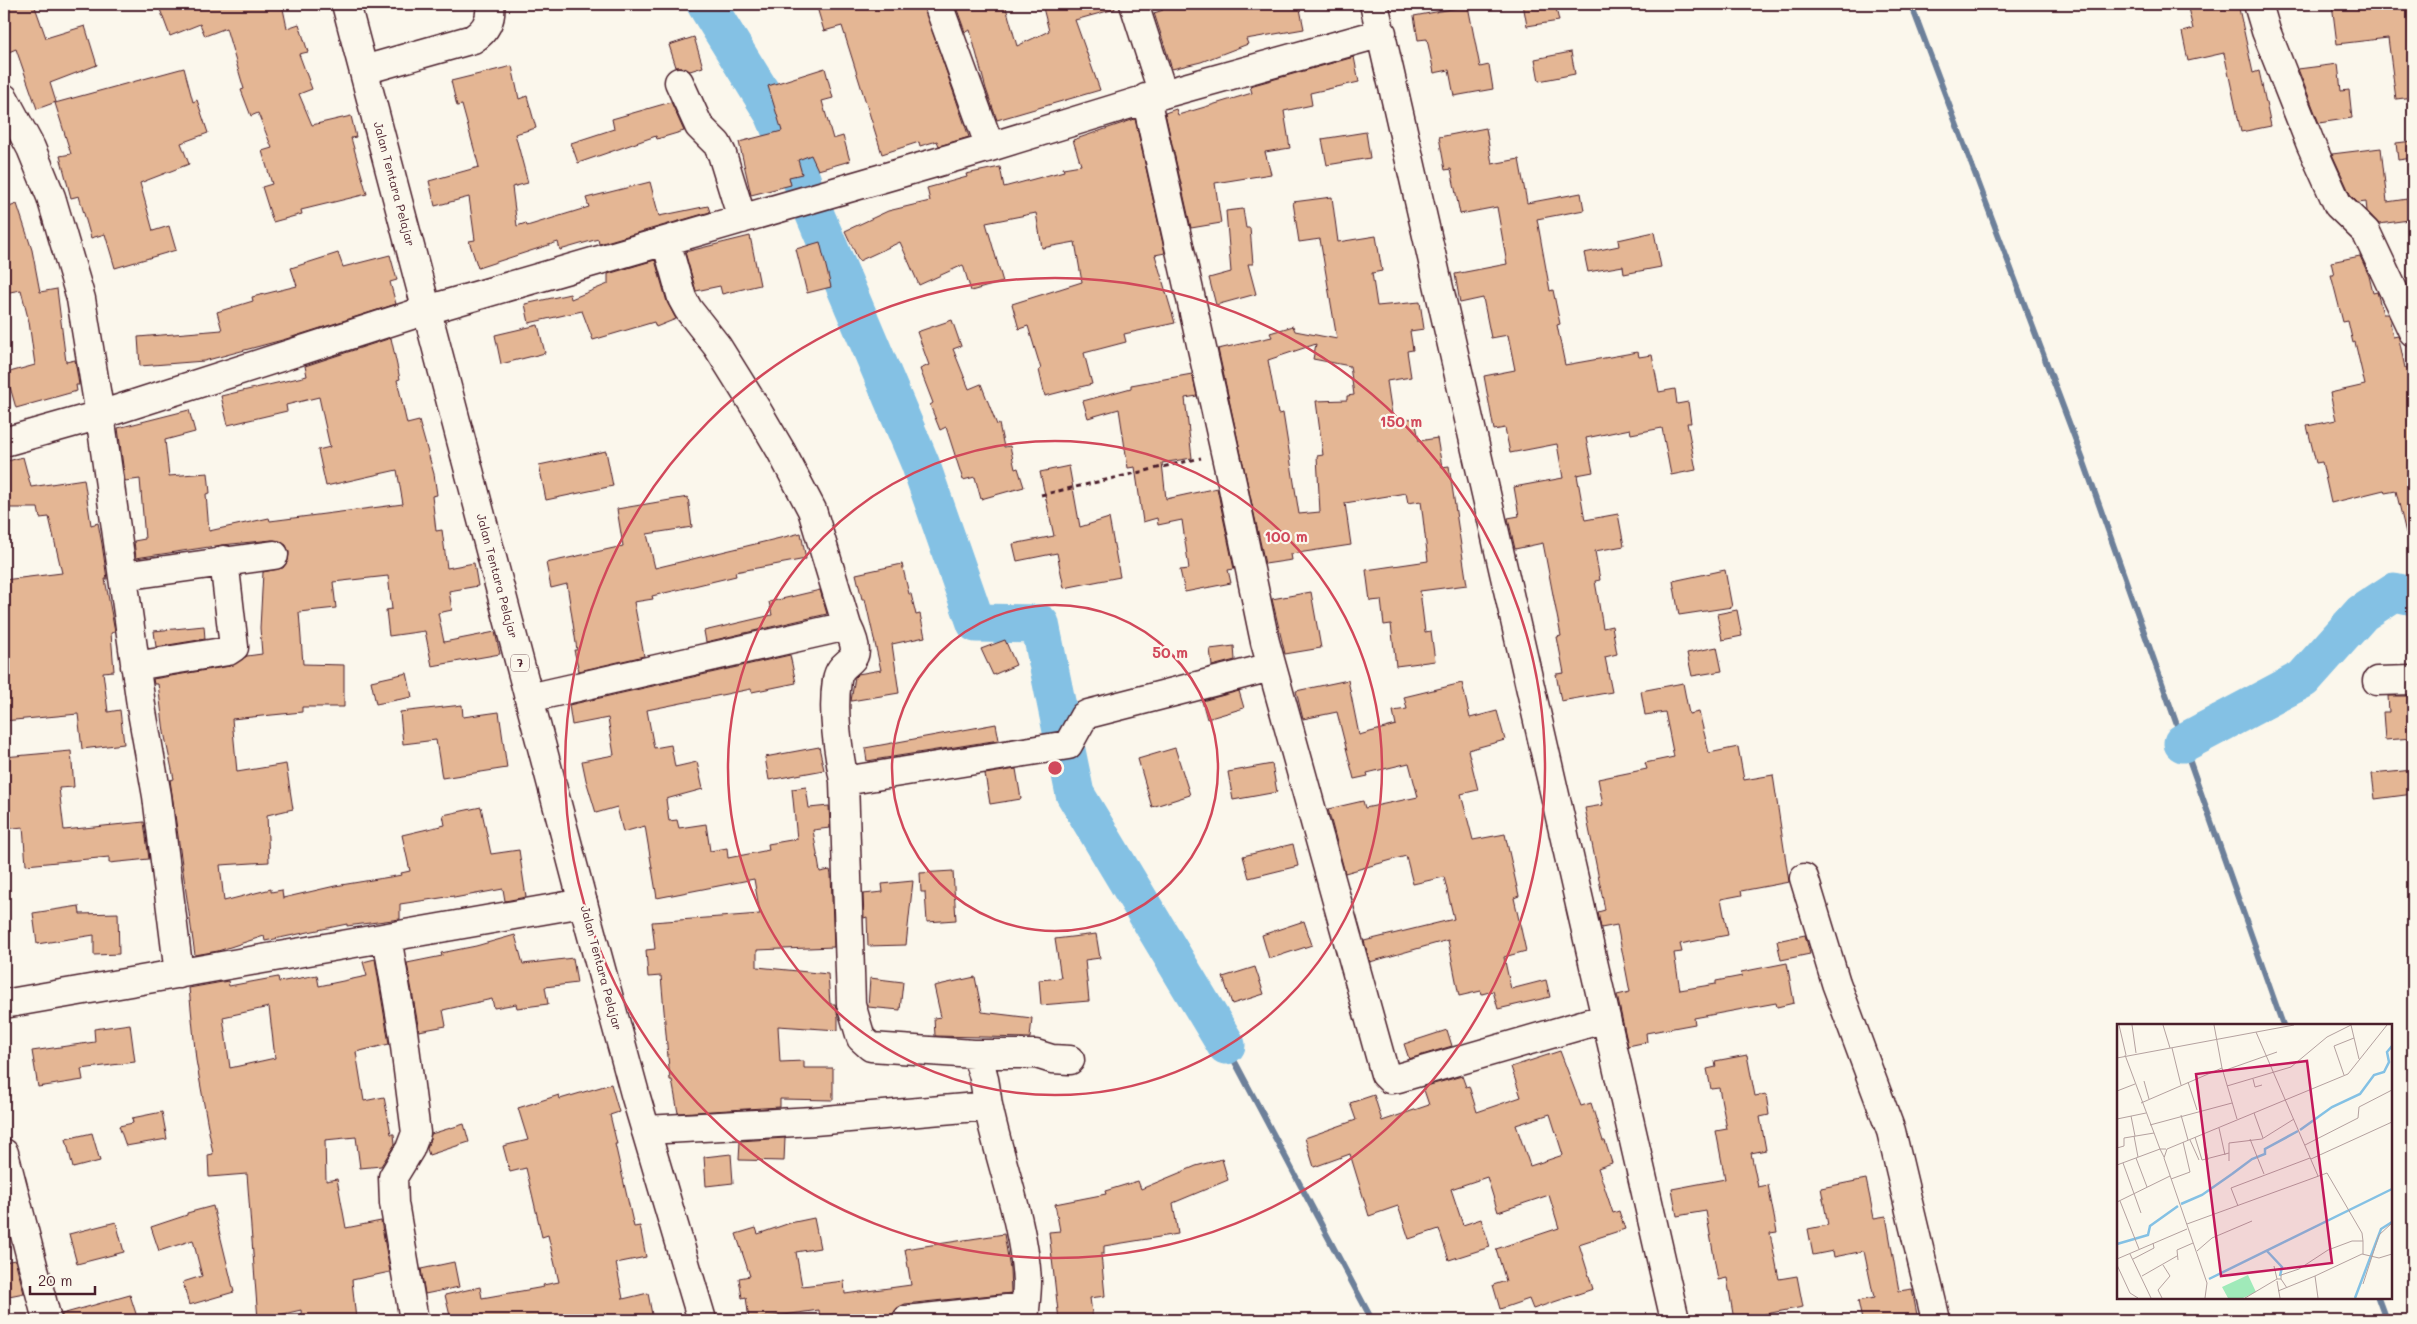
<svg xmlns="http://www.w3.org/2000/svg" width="2417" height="1324" font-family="Mali,sans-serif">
<rect width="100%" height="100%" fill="#fbf7ec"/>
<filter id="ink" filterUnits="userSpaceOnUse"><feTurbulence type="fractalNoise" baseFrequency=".02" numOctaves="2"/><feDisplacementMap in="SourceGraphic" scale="10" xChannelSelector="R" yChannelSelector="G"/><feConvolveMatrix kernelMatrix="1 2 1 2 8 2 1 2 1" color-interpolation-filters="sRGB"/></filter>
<g filter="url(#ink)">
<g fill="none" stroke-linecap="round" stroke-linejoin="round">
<path stroke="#6d809a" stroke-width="6" d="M1911,4L2085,465L2283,1025
M1226,1045L1372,1320
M2378,1298L2386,1320"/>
<path stroke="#84c1e4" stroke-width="39" d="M706,4L774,114L802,181
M810,203L920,463L976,623L1040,624L1075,794L1226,1045
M2183,743L2303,679L2362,613L2394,592L2413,596"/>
</g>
<path fill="#e4b694" stroke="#4a1f2b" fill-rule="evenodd" d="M4,4H34L46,38L85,26L97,65L50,83L56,102L37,109L16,49L4,54Z
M158,4H282L287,28L299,24L308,52L299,54L312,89L299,94L312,125L351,116L356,137L351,138L367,194L301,210L302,214L273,222L262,187L272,184L262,151L272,148L258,113L251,116L241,90L244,89L226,28L205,36L200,24L170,36Z
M816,4H923L969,137L939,146L937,141L920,146L919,142L882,154L842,26L824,31Z
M955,4H1005L1017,46L1049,31L1042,4H1114L1115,9L1075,20L1100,90L997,120L986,89L970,30L965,32Z
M1161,4H1299L1304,29L1246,39L1248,44L1201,62L1172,69L1154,13L1163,10Z
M1523,4H1555L1559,21L1527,26Z
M2187,4H2238L2253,73L2259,71L2271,126L2241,132L2224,53L2188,61L2182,32L2193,29Z
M2332,4H2398L2399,9L2413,7V97L2396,99L2388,38L2337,44Z
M1468,6L1480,67L1489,65L1493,89L1454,96L1449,70L1434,73L1427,39L1418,40L1414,16Z
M694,37L703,67L690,71L681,67H676L669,45Z
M1571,52L1575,74L1539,81L1535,59Z
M1354,57L1359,82L1310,93L1312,105L1284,111L1290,148L1265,152L1271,174L1215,183L1221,223L1191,228L1165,113L1176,109L1178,115L1252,93L1250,86Z
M2338,64L2341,91L2349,90L2352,118L2319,123L2298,69Z
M512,66L519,99L527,96L536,128L515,134L528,183L512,187L517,226L526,223L527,226L589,207L586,198L650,182L659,216L708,206L710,212L599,244L598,239L560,250L558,242L478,268L469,241L475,240L469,197L435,206L429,181L479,167L462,105L457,106L451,81Z
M184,68L193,102L197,100L208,133L181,143L189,164L140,183L153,231L169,226L176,250L115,268L105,234L91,238L79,196L71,198L60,156L71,154L55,103Z
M825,68L833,98L822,101L833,139L843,136L850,161L818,170L811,155L798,160L802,174L789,177L791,185L751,195L739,142L782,131L768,86Z
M671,102L684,131L657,139L656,136L578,163L571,143L614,129L612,119Z
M1135,119L1165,253L1155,255L1175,323L1124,334L1126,342L1084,353L1092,384L1045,396L1039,370L1041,369L1028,326L1019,329L1012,304L1082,282L1075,242L1042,248L1036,213L986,223L1003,282L971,291L963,265L919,285L900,242L859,261L845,231L888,211L930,201L927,188L967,177L966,174L1000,167L1004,187L1064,171L1063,168L1081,165L1073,140Z
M1486,128L1492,164L1519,159L1527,203L1581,193L1584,210L1537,219L1550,291L1553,290L1560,324L1557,325L1565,365L1638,352L1639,357L1652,355L1659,392L1675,389L1677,404L1688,402L1691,423H1687L1696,470L1671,475L1662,428L1631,434L1630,429L1586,438L1593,472L1577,475L1585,520L1618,514L1624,546L1595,551L1600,580L1595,581L1603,628L1612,626L1617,654L1605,657L1612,692L1561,701L1556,674L1564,673L1557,637L1561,636L1543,543L1515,549L1508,518L1519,516L1514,487L1563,478L1557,444L1510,453L1505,428L1494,430L1484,376L1515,370L1508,335L1491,338L1483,298L1460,303L1455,274L1507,264L1497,207L1460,214L1451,169L1445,170L1439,137Z
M1366,132L1370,158L1327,165L1322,139Z
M2413,141V158L2398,160L2396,143Z
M2381,148L2387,202L2407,199L2409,220L2379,224L2367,211L2366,202L2358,203L2351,196L2332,154Z
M1332,197L1338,242L1376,236L1382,271L1372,273L1377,306L1420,302L1424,329L1410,331L1413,350L1407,351L1411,377L1387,381L1393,421L1415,418L1419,441L1437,438L1442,467L1449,466L1467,585L1420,591L1425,632L1431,631L1435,661L1396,666L1391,624L1384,625L1381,600L1370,601L1366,570L1428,561L1421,501L1408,503L1406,493L1345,503L1351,545L1291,554L1292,560L1265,564L1218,349L1272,337L1270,333L1293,326L1295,331L1337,339L1320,239L1299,242L1293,202ZM1316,344L1313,359L1350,366L1354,395L1347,396V400L1316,401L1323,455L1317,456L1320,512L1299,514L1283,413L1278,414L1268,360Z
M17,204L32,250L40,292L57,289L66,362L75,360L79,385H76L77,391L16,408L6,373L35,365L29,322L21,290L4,293V209Z
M1243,209L1246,228H1250L1253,264H1248L1256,294L1216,305L1209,278L1231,272L1226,211Z
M1654,232L1661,267L1624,274L1623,266L1588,272L1584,253L1619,246L1618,240Z
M750,236L760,285L722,294L720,286L696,291L685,252Z
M820,242L831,287L807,293L796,249Z
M338,253L343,267L390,255L397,280L390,282L396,304L286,339L204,361L140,366L138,337L222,330L217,312L253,301L252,297L297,286L291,268Z
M2360,256L2369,276L2373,293L2377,292L2383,314H2387L2389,317L2393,337L2398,336L2399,339L2405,368L2411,367L2413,379V532L2406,533L2396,491L2385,493L2384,490L2331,503L2322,462L2316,463L2307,426L2336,420L2330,393L2365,385L2355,342L2353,343L2348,321L2343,322L2331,275H2334L2331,262Z
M655,260L667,302L676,319L656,327L654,322L593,340L582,311L529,323L525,304L570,294L571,299L608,284V274Z
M952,320L961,346L953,349L969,389L981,384L997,425L999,424L1004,447L1010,446L1015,469L1018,468L1024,487L981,499L975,477L963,480L946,427L940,430L930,405L933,403L920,369L929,365L917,332Z
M538,325L545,353L501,364L495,335Z
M391,338L400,379L397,380L407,424L419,421L434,474L437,495L432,496L436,531L442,530L447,568L474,563L478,586L449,591L452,610L438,613L444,642L495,632L500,654L432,666L425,631L389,636L386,610L392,609L388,576L333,582L336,608L299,612L303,664L344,665V707H302V712L232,719L237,772L286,764L293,809L267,815L269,862L220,865L224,901L271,889V892L282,890L283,898L335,886L402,875L401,873L410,871L402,835L445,825L443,815L481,807L491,854L519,850L526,897L505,901L503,889L454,898V896L400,904V919L347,926V924L265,941L264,936L218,951L195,955L170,780L174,779L164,732L158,684H154L153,679L230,666L247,656L262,654L260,628L263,572L283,568L288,561L289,552L286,545L280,541L272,540L222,545L136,558L134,541L145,539L140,479L125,481L118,428L189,410L195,432L165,440L169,476L208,473L210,493L206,494L209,531L269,518L270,521L403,504L397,470L326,486L318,450L330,447L319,397L286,405L287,411L228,425L221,396L307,376L305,366Z
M1192,374L1197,396L1185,398L1192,458L1162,463L1166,499L1217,488L1234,569L1228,570L1231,583L1185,592L1180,570L1189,569L1182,520L1158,525L1157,518L1143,522L1135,467L1128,468L1119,409L1088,418L1083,401L1131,388V385Z
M606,451L613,486L546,500L539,465Z
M23,457L31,487L84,479L91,525L98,523L102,544L107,579H105L115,632L111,633L114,671L103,672L108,712L120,710L124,744L82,749L78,714L4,721V580L62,573L49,517L40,518L38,508H4V462Z
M1069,466L1080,527L1109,518L1120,577L1064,588L1057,553L1017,561L1013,544L1054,536L1040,472Z
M688,497L692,527L647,534L655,568L801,533L806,559L735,572L736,576L652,596L653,599L634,602L644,656L579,671L574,650H577L567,584L551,588L546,563L623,546L617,509Z
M902,564L909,594H911L916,615L920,614L925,637L892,644L899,693L851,701L855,677L858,674L881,670L865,599H862L856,574Z
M1725,570L1732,607L1679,615L1673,581Z
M820,590L827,614L706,642L704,631L772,615L769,602Z
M1311,592L1321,648L1285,654L1272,599Z
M1737,610L1742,636L1722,640L1717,614Z
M204,626L205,639L156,647L154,631Z
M1005,640L1016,665L993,675L981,649Z
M1234,646L1235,660L1212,666L1210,649Z
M1717,647L1722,671L1692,676L1687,653Z
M790,655L796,683L752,692L751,689L647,710L654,748L671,745L675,767L697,762L703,789L666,799L669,821L677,820L679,828L706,824L710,851L727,848L728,858L769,850L768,844L797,839L792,789L806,787L809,808L829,806L830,828L813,830L820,872L830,870L831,875L834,947L757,950V967L828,974L830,1004H835L838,1017V1030L778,1026L780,1062L804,1061V1068H833V1100L780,1099V1107L678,1113L672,1080H670L661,976L648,977L646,950L655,949L652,922L760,914L754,879L657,898L645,826L623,832L617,807L596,813L586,780L582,761L614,755L608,718L572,725L569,705Z
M407,673L412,697L376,704L371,681Z
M1348,680L1359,735L1396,725L1393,711L1407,709L1404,697L1462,683L1470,718L1497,711L1505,740L1468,750L1478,790L1461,794L1473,840L1505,834L1519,896L1514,898L1526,951L1504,957L1511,989L1546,980L1550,997L1498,1009L1493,991L1482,994L1481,991L1459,996L1448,940L1370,962L1364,941L1454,919L1444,877L1413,884L1406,856L1345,873L1328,809L1363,801L1365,808L1418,797L1409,763L1367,773L1368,776L1354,779L1337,712L1303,719L1296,691Z
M1683,683L1689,714L1699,712L1709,753L1738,747L1744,780L1773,775L1789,882L1741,891L1742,895L1721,899L1728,935L1680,944L1682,952L1674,953L1680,990L1716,984V981L1742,976L1741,972L1787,963L1794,1003L1777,1007L1776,1003L1694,1018L1695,1024L1646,1033L1647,1042L1628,1046L1617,995L1630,992L1617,925L1601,928L1598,912L1605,910L1585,808L1603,805L1598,779L1647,769L1645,763L1674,757L1665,712L1645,715L1641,691Z
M1239,691L1244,708L1207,719L1202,701Z
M2388,696H2413V738L2385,740L2383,712H2389Z
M462,705L463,717L499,712L507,768L442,778L436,740L403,744L400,712Z
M996,724L999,740L867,761L865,748Z
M819,747L824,770L769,780L765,757Z
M1175,748L1190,795L1152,807L1138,759Z
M71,751L74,787L59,788L64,830L144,822L149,859L109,863V857L26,865L23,827L4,829V757Z
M1272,764L1277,792L1233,800L1228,772Z
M1016,769L1021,799L990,804L985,774Z
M2413,770V794L2375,799L2372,774Z
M1293,844L1298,866L1249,878L1243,856Z
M953,871L956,920L927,922L925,892H921L920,873Z
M913,881L906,945L868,946L867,917L864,918L863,894L883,892L882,884Z
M79,906L80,914L118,913L119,954L94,955V935L37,944L33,913Z
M1304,921L1312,945L1269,959L1262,935Z
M1096,934L1100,958L1085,960L1089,1001L1041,1005L1039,980L1061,978L1055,939Z
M515,935L523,964L573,958L577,983L545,987L548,1004L517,1008L516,1004L494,1008L492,999L443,1010L446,1026L419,1031L407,963L442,956L441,953L476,946Z
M1805,935L1810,954L1781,960L1777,941Z
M375,959L389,1044L356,1052L364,1101L384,1097L391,1134H394L395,1144L381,1166L360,1168L356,1137L325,1140L326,1181L337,1179L346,1228L381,1221L390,1272L352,1280L356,1320H302L301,1310L258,1320L247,1174L209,1177L208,1155L213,1154L196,1060L189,988L228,981L229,986L278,977L279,982L317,975L319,986L367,976L363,962ZM269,1007L275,1058L230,1068L223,1017Z
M1255,967L1264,994L1232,1004L1223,977Z
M975,977L982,1012L1032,1018L1030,1038L935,1036L934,1018L941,1017L934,986Z
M870,978L903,982L900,1010L868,1007Z
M130,1024L135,1062L81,1069L83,1080L38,1087L32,1051L95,1042L94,1029Z
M1447,1030L1452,1046L1409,1059L1404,1044Z
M1560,1051L1581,1106L1591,1103L1603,1141H1605L1612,1163L1598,1168L1613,1213L1619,1211L1625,1229L1579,1244L1593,1289L1533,1309L1529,1299L1500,1309L1493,1285L1506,1281L1496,1249L1559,1228L1549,1195L1498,1212L1487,1177L1451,1189L1463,1225L1481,1219L1490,1247L1449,1260L1439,1229L1409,1239L1398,1206L1369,1216L1350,1154L1314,1167L1305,1138L1356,1120L1350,1103L1374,1095L1382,1121L1429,1105L1423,1087L1462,1076L1466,1087L1469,1086L1477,1112L1521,1097L1511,1067ZM1550,1114L1563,1155L1530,1166L1516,1125Z
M1747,1055L1755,1096L1766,1094L1769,1115L1760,1117L1766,1150L1751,1153L1758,1187L1768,1185L1777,1232L1770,1233L1779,1279L1797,1276L1803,1307L1734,1320L1727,1278L1718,1280L1706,1211L1677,1216L1672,1189L1725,1179L1716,1131L1727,1129L1719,1088L1711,1089L1707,1069L1716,1067L1715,1061Z
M611,1084L619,1112L610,1115L617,1144H615L634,1227L640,1226L646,1257L616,1263L623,1299L648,1293L653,1320H451L445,1295L480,1287L482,1298L544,1287L543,1285L559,1282L548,1235L542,1237L526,1168L510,1172L503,1146L528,1140L518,1108L559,1095L560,1099Z
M162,1112L167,1139L126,1146L119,1126L133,1123L132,1118Z
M464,1124L469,1142L429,1155L427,1149L431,1134Z
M92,1133L100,1161L73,1168L66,1139Z
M785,1138L784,1161L739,1160L740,1141Z
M731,1154L733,1183L706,1186L704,1157Z
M1222,1159L1228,1180L1173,1203L1178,1234L1104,1246V1254H1101L1105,1296L1090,1298L1093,1320H1059L1049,1232L1060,1231L1055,1204L1106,1194L1105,1191L1138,1181L1141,1189L1196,1166Z
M1866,1179L1874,1218L1886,1216L1899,1291L1912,1289L1918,1320H1862L1858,1301L1874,1298L1864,1251L1834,1257L1833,1251L1813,1255L1808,1229L1828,1225L1821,1188Z
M213,1206L234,1292L189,1305L183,1282L202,1276L193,1240L159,1251L151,1227L187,1215V1213Z
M814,1218L820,1248L796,1252L802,1286L844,1281L845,1294L911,1285L905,1249L1004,1234L1010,1269L1011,1293L905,1304L897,1308L892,1315L852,1320H820L819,1310L749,1320L746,1297L742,1298L739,1278L750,1276L736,1234L756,1228L758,1234L790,1223Z
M116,1222L124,1252L77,1264L69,1234Z
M15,1260L24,1293L4,1297V1262Z
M454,1262L459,1287L425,1294L421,1269Z
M130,1295L138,1320H62V1314Z"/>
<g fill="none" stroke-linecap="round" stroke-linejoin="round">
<g stroke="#4a1f2b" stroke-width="31">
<path id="minor" d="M938,4L990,147
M1134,4L1163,94
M1374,4L1675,1320
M2258,4L2266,31L2311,145L2338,205L2366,232L2413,332
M364,70L473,39C486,31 492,19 490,4
M679,82L699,126L717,144L722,154L742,219
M4,98L31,148L51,197L81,299L100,415L142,712L157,796L179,974
M1146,98L1232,483L1265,642L1385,1074L1390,1079L1398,1078L1606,1018
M666,241L682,298L688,309L717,346L757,410L781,451L812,510L847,626C868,668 841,655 837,680C832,713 838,749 844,781L851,1004L861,1038L871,1047L974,1054H1036L1052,1059L1070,1060
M4,442L100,415L427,310L990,147L1163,94L1382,33
M123,576L274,555
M135,666L228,651L234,647L224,560
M2377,681L2413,680
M529,698L847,626
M844,781L1068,745L1084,716L1088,714L1271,667
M1804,878L1836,983L1891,1131L1936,1320
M387,937L403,1031L416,1133L410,1149L393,1177L394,1203L414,1320
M4,1004L583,903
M974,1054C985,1070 985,1087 988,1105C1000,1164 1024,1221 1027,1282C1027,1294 1025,1308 1024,1320
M646,1130L814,1121L988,1106
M4,1153L47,1320
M907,1320L1025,1307"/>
</g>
<g stroke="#4a1f2b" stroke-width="31">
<path id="highway" d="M346,4L583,903L635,1094L702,1320"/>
</g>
<path stroke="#4a1f2b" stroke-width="3" stroke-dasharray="5 4" stroke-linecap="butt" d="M1041,495L1201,458"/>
<use href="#minor" stroke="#fbf7ec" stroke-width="28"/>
<use href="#highway" stroke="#fbf7ec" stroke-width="28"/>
</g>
</g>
<g fill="none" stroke="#d1495b" stroke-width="2.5">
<circle cx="1055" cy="768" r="163"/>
<circle cx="1055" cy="768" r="327"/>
<circle cx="1055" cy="768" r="490"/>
</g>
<g text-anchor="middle" stroke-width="4.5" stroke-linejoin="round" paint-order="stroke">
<rect fill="#fbf7ec" stroke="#7f6065" stroke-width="1" x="511" y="654.5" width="18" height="17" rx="4"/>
<g font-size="11" font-weight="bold" fill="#4a1f2b">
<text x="520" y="667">7</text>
</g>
<g font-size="12" fill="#4a1f2b" stroke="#fbf7ec">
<text transform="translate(394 184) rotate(75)" y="4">Jalan Tentara Pelajar</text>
<text transform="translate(497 576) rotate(75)" y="4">Jalan Tentara Pelajar</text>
<text transform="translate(601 968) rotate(75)" y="4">Jalan Tentara Pelajar</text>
</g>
</g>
<g transform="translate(2117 1024)">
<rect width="275" height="275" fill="#fbf7ec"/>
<path d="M131,251L139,268L126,274H111L105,263Z" fill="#a0eab9"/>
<path fill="none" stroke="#84c1e4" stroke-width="2.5" d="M183,106L215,83L243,70L257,51L267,48L272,38L270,28L275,22M115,150L135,135L148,130V125L181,107M64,180L85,171L115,150M0,220L31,211L33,202L61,182M150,227L165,243L163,252M92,255L275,165M238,274L264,205L275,198"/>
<path fill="none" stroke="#b4a19f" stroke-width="1" d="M2,1L9,31M15,1L19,29M46,1L53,24M97,1L105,44M234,1L242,35M139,8L201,152M55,24L64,61M8,31L43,125H49M0,34L177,1M106,47L160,28M227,51L217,22L237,14M136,55L138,63L145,61M27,57L32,75M71,58L80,86M110,62L174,43L210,13L234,1M0,67L18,60M24,79L105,44L120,95M137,89L146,114M64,91L71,116M14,92L18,112M0,95L29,89M33,101L115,79M102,104L108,131M86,110L91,136M17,112L21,133M78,113L85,136L112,129M133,115L147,150M73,116L82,136M188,121L241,94L242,83L275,66M0,124L7,122V114L37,109M19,134L30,163M194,135L275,98M112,137V119L145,115L177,95M6,139L24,189M0,141L43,125L47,133M54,155L73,148L66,118M3,177L22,225M0,178L53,152M121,182L114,164L193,134M70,200L210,149L245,209L246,217M80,227L95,214L135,197M13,230L34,274M0,235L70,205M16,235L37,224L36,219M61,236L60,226L76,219M0,241L13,269L21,274M157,242L160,255H164L170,264M25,252L60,232M164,255V251L182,245L211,226L235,217H246V230M160,257L163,274M246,260L262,211L275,199M161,267L198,252M45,274L41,266L53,252L46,241M88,274L90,259L47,134L50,125L231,50L270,1M128,274L160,255M201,274L198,252L245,230L262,234L275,230"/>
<path fill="#c2185b" fill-opacity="0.15" stroke="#c2185b" stroke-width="2.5" d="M190,37L215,239L104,252L79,50Z"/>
<rect width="275" height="275" fill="none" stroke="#4a1f2b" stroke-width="2.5"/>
</g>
<circle cx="1055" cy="768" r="8" fill="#d1495b" stroke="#fbf7ec" stroke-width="2.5"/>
<g font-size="15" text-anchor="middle" font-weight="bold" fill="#d1495b" stroke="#fbf7ec" stroke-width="4.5" stroke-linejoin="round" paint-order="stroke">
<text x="1401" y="427">150 m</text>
<text x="1286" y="542">100 m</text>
<text x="1170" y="658">50 m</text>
</g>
<rect width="2417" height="1324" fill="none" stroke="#fbf7ec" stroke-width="20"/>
<rect x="10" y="10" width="2397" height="1304" fill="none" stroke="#4a1f2b" stroke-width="2" filter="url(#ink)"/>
<path d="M30 1286v8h65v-8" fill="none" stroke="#4a1f2b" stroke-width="2.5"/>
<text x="38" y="1286" font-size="15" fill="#4a1f2b" stroke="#fbf7ec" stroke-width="4" paint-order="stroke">20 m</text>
</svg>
